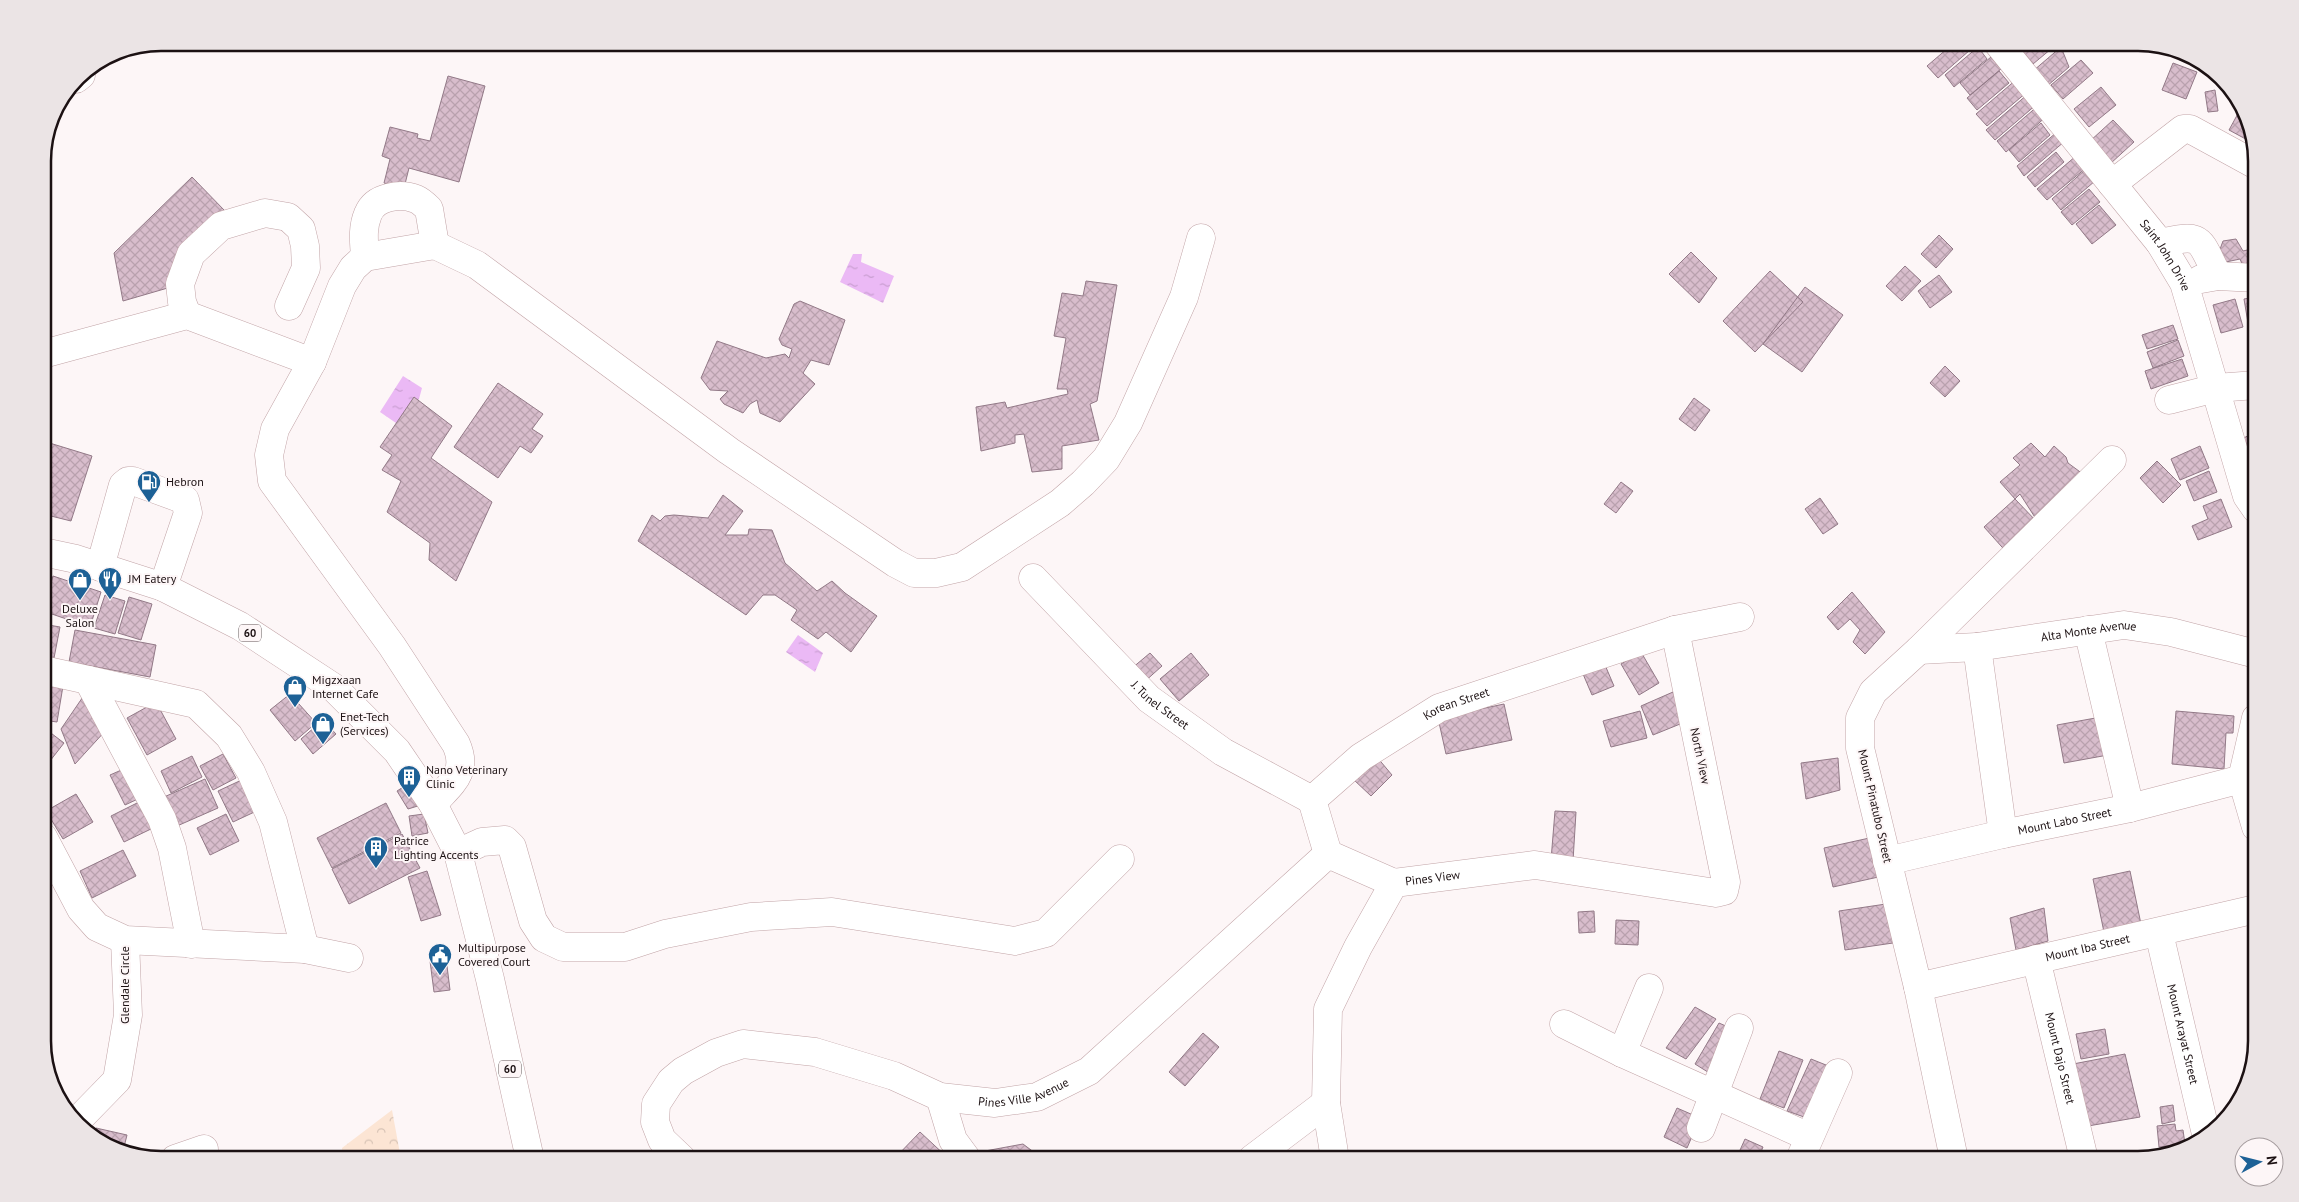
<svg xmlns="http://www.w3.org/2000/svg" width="2299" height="1202" font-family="'PT Sans',sans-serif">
<defs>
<pattern id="forest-crowns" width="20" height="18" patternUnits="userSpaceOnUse" patternTransform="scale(1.25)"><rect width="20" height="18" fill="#fce5d4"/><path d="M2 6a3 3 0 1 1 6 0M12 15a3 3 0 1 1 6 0" fill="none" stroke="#d7c3b5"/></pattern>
<pattern id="water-ripples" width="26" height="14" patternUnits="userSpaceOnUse" patternTransform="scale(1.25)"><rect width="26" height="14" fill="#ebb9f5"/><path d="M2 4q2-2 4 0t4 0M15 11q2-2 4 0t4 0" fill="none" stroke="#c99ed1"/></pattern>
<pattern id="building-cross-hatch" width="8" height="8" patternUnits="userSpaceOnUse" patternTransform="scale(1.25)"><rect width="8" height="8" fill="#d8bdcc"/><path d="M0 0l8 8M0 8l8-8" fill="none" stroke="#b9a1ae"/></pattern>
</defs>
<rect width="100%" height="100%" fill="#fdf6f7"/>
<path fill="url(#forest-crowns)" d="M392,1110L401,1159H343L342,1148Z"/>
<path fill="url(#water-ripples)" d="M853,254H862L861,262L894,276L883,303L840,282Z
M403,376L422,388L419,399L396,423L380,412Z
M798,635L823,653L815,672L786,652Z"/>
<path fill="url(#building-cross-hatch)" stroke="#927987" d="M1955,42H1963L1970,50L1938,78L1927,66Z
M2022,42H2056L2057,44L2033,64L2018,46Z
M1978,47L1987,59L1954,87L1945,75Z
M2061,47L2069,67L2046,87L2033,71Z
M1991,57L2001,69L1970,95L1960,83Z
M2081,60L2093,73L2063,99L2051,85Z
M2173,63L2197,72L2186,99L2162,90Z
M1999,71L2009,83L1977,110L1967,98Z
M448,76L485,86L459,182L409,168L404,188L384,183L390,159L382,156L390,127L418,134L417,138L430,141Z
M2017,79L2027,92L1987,126L1976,114Z
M2101,87L2116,105L2089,127L2074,109Z
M2215,90L2218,111L2208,112L2205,92Z
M2028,94L2037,104L1995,140L1986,130Z
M2039,105L2048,115L2006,152L1997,141Z
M2241,108L2253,143L2229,130Z
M2113,120L2134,142L2110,164L2089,142Z
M2041,123L2050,135L2019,162L2009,150Z
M2057,132L2065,141L2024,176L2017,166Z
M2056,152L2064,162L2035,187L2027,177Z
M2076,156L2086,168L2047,200L2037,189Z
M2085,170L2095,181L2061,210L2052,199Z
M192,177L225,211L178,285L123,301L114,253Z
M2089,189L2100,202L2072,225L2061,212Z
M2099,205L2116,225L2092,244L2076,224Z
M1939,235L1953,249L1936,268L1921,254Z
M2236,239L2243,251L2256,248V270L2245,271L2240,259L2226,262L2219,252L2223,241Z
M1691,252L1717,278L1699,303L1669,274Z
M1905,266L1921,281L1902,301L1886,286Z
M1770,271L1803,302L1755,352L1723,321Z
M1939,275L1952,292L1930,308L1918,291Z
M1086,281L1117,285L1097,401L1090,404L1099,440L1062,446V469L1032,472L1024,434L1015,435V443L981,451L976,407L1005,402L1007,408L1068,394L1067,389H1057L1066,338L1054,336L1062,293L1083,296Z
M1805,287L1843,315L1802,372L1763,344Z
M2256,297V328L2249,329L2244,299Z
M2235,299L2243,327L2221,333L2213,305Z
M800,301L845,320L829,365L811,360L803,373L815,384L780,422L760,413L757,400L750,404L743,413L724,404L720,399L728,391L710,390L701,378L717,341L766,358L785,354L789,358L792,349L782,345L779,339L794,304Z
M2173,325L2178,339L2147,349L2142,335Z
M2251,332H2256V366H2253Z
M2178,340L2184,356L2153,368L2147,352Z
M2182,359L2188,376L2151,389L2145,371Z
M1945,366L1960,381L1945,397L1930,383Z
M498,383L543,414L532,429L543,436L531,453L520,446L498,478L454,447Z
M414,397L452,426L431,458L492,502L456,581L429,560L430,543L387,512L401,481L382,470L392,455L380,447Z
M1694,398L1710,410L1695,431L1679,419Z
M2256,431V468L2250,472L2237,442Z
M43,441L92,456L71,521L43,514Z
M2031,443L2045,457L2054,446L2066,457L2068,463L2087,477L2036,519L2020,494L2015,499L2000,482L2020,465L2013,458Z
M2200,446L2209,468L2180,480L2171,459Z
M2157,461L2181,485L2163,503L2140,478Z
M2209,471L2217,492L2194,501L2186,481Z
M1621,482L1633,491L1616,513L1604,504Z
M723,495L743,511L725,535H748L749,529L772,530L785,563L817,591L832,581L845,593L877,616L851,652L826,632L818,639L791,620L797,610L775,595H763L746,615L638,541L652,515L660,521L665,516L674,515L708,518Z
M1820,498L1838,524L1823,534L1805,509Z
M2015,499L2038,523L2010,556L1984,527Z
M2221,499L2232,527L2198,540L2192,526L2208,519L2203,506Z
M53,576L101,592L90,627L43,611Z
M1852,592L1885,632L1865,654L1853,642L1860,630L1850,619L1838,630L1827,617Z
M105,595L125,601L115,634L94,628Z
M129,597L152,604L141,640L118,633Z
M43,624L60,627L54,658L43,656Z
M75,630L156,645L150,677L69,662Z
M1641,652L1659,683L1639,695L1621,664Z
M1150,653L1162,666L1143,683L1131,669Z
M1191,653L1209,675L1179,701L1160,679Z
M1605,665L1614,686L1592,695L1583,674Z
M43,676L64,680L57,722L43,720Z
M89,688L107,729L75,764L61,729Z
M1673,692L1685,722L1653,735L1641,706Z
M290,694L316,723L295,741L270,710Z
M156,702L176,739L147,755L127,718Z
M1504,704L1512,740L1446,754L1438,718Z
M1640,711L1647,738L1611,747L1603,721Z
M2176,711L2234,716L2233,733H2226L2224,769L2172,764Z
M2101,717L2108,755L2064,763L2057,725Z
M323,720L336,734L313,754L301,739Z
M43,727L64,743L43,770Z
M223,754L236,778L213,790L200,766Z
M192,756L202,777L171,793L161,771Z
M1376,756L1392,775L1371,796L1353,779Z
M1838,758L1840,790L1806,799L1801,763Z
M126,768L140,798L125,805L110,775Z
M248,777L263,808L233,822L218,791Z
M205,779L218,808L177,826L164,797Z
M408,784L421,805L408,809L397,791Z
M76,794L93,822L63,839L46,811Z
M141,801L153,828L124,842L111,816Z
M386,803L401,833L332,868L317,838Z
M1555,811L1576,812L1573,861L1551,860Z
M226,814L239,841L210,855L197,828Z
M424,814L428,833L412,836L409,816Z
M402,834L420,868L349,904L332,869Z
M1874,837L1883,876L1833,887L1824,848Z
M123,850L136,876L92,898L80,871Z
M427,871L441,915L421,921L408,877Z
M2130,871L2142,929L2105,937L2093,879Z
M1886,904L1893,943L1845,950L1839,911Z
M2044,908L2048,941L2016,950L2010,918Z
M1594,911L1595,932L1579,933L1578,912Z
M1616,920L1639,921L1638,945L1615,944Z
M446,958L450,990L434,992L430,961Z
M1695,1007L1716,1019L1686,1059L1666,1048Z
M1719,1023L1728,1027L1711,1074L1695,1064Z
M2105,1029L2109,1054L2081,1059L2076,1034Z
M1203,1033L1219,1047L1185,1086L1169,1072Z
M1779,1051L1803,1060L1784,1108L1760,1099Z
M2125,1054L2140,1117L2088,1126L2073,1064Z
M1811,1059L1831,1067L1807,1118L1787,1111Z
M2173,1105L2175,1121L2162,1124L2160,1107Z
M1677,1108L1700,1118L1687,1148L1664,1137Z
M2175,1124L2176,1131L2183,1130L2185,1144L2159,1147L2157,1126Z
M96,1128L127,1135L123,1151L108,1147L95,1135Z
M920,1132L948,1158L946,1159H894Z
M1745,1139L1763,1147L1758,1159H1736Z
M1023,1144L1039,1156L1038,1159H986L985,1151Z
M2178,1147V1149L2159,1154V1149Z"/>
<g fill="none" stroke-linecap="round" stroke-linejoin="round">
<g stroke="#c2a4a7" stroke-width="29">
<g id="minor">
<path id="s1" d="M1997,42L2160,243L2184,283L2247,496L2256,509"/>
<path d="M76,79L81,75"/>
<path d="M2112,184L2183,129H2190L2256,165"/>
<path d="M2160,243C2204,233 2198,238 2218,276"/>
<path d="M365,257C364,242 362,228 368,214C375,196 401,193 416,199C421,201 425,205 429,209L435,245"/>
<path d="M2201,279L2218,276L2256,278"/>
<path d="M187,315L182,302L180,284L191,254L221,226L265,213L288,217L301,229L305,246L306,268L289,306"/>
<path d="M43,354L187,315L312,362"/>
<path d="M2169,400L2216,388L2256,385"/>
<path d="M100,567L123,485L128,481H133L185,500L188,513L163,587"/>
<path id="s2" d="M1033,578L1149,699L1223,752L1312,800"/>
<path d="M2088,630L2130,808"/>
<path d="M1977,647L2003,834"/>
<path id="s3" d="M1919,650L1977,647L2124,625L2171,632L2256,654"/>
<path d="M43,670L196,704L229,736L251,772L273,822L305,949"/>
<path d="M88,680L162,819L172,848L191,944"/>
<path d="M2256,718L2242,779L2256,827"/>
<path id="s4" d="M1312,800L1361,757L1439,708L1675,630L1740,617"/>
<path d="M1312,800L1328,854"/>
<path d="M433,804C451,783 469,773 456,744L392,646L272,481L269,455L275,429L312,362L342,286L353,268L365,257L435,245L477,265L729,451L895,563L914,573H936L962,567L1060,503L1083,483L1106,459L1128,423L1184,297L1201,238"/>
<path d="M43,837L81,909L97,927L125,940L305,949L349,958"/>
<path d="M458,853L482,842L505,840L512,847L533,921L544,938L563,947H625L665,934L751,917L832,912L1015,941L1046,933L1120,859"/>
<path d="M1328,854L1394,883"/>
<path id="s5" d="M1887,861L2003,834L2130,808L2242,779"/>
<path id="s6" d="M2159,933L2206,1134"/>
<path id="s7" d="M2036,959L2084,1159"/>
<path id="s8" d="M1918,987L2256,909"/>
<path d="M1564,1024L1622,1053L1809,1137"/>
<path d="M1622,1053L1649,988"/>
<path d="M940,1097L953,1140L967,1159"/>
<path d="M78,1120L117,1080L128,1015L125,940"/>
<path d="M1701,1128L1739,1028"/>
<path d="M175,1159L204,1149"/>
<path id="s9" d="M682,1159L662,1140L655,1122L656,1104L671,1081L683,1071L716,1053L743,1044L815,1052L894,1076L940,1097L995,1103L1037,1097L1089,1071L1328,854"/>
<path d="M1252,1159L1326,1103"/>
<path id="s10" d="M1335,1159L1326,1103L1328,1009L1358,947L1394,883L1535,865L1716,893L1724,891L1726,882L1675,630"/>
<path d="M1800,1159L1838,1073"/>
<path d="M1954,1159L1918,987L1860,748V718L1873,692L1919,650L2112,460"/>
</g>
</g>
<g stroke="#c2a4a7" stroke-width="29">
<path id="major" d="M43,552L76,559L163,587L240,626L333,687L397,751L433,804L458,853L490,979L530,1159"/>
</g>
<use href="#minor" stroke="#fff" stroke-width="28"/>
<use href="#major" stroke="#fff" stroke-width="28"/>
</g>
<defs>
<g id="fuel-pin" transform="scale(1.25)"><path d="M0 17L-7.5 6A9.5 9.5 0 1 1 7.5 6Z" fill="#1d6196" stroke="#fdf6f7"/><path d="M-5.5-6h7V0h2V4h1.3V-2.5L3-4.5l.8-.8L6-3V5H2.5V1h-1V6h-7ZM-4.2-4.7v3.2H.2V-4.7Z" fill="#fff"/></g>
<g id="restaurant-pin" transform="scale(1.25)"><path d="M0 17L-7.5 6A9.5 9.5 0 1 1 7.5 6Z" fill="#1d6196" stroke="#fdf6f7"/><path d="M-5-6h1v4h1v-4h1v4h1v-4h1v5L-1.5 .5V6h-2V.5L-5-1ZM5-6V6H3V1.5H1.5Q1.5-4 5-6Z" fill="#fff"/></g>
<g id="shop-pin" transform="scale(1.25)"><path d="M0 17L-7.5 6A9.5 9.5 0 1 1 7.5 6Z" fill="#1d6196" stroke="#fdf6f7"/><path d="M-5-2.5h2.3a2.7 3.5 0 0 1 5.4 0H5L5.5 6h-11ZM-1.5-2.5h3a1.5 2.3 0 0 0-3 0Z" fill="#fff"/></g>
<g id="building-pin" transform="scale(1.25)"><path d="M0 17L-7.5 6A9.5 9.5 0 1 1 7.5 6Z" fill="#1d6196" stroke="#fdf6f7"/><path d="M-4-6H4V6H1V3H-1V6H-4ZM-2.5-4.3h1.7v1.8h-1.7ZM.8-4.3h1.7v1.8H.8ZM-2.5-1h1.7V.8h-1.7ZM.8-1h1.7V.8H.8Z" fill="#fff"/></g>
<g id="civic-pin" transform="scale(1.25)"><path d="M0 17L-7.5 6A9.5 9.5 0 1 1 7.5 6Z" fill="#1d6196" stroke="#fdf6f7"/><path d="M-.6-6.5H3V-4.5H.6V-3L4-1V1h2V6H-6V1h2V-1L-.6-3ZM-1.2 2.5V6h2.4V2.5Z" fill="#fff"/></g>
</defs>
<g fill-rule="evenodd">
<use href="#fuel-pin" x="149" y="482"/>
<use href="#restaurant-pin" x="110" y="579"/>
<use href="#shop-pin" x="80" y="580"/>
<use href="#shop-pin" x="295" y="687"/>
<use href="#shop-pin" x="323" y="724"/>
<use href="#building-pin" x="409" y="777"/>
<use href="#building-pin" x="376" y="848"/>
<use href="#civic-pin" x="440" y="955"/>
</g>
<g text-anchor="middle" stroke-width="4" stroke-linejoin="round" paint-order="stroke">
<g fill="#fdf6f7" stroke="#605657" stroke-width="1">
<rect x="239" y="624.5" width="22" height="17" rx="4"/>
<rect x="499" y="1060.5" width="22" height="17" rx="4"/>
</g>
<g font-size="11" font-weight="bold" fill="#1c1113">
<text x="250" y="637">60</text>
<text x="510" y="1073">60</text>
</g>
<g font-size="12" fill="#1c1113" stroke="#fdf6f7">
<text dy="4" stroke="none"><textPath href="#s1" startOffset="272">Saint John Drive</textPath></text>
<text dy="4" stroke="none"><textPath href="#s3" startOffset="171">Alta Monte Avenue</textPath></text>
<text dy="4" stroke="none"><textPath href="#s2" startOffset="180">J. Tunel Street</textPath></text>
<text dy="4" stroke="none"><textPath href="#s4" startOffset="175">Korean Street</textPath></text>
<text transform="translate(1700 756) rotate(78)" y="4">North View</text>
<text transform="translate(1875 806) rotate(77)" y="4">Mount Pinatubo Street</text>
<text dy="4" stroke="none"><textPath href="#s5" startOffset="182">Mount Labo Street</textPath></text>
<text dy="4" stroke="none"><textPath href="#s10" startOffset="332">Pines View</textPath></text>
<text dy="4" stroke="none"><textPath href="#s8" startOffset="174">Mount Iba Street</textPath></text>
<text transform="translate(125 985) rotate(-90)" y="4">Glendale Circle</text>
<text dy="4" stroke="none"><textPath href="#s6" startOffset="104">Mount Arayat Street</textPath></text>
<text dy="4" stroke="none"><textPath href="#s7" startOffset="102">Mount Dajo Street</textPath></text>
<text dy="4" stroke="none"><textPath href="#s9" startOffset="465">Pines Ville Avenue</textPath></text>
</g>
<g font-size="12" fill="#1c1113" stroke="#fdf6f7" text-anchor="start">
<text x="166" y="486">Hebron</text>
<text x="128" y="583">JM Eatery</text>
<text x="80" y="613" text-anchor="middle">Deluxe<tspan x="80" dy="14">Salon</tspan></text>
<text x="312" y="684">Migzxaan<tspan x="312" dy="14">Internet Cafe</tspan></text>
<text x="340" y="721">Enet-Tech<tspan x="340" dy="14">(Services)</tspan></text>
<text x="426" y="774">Nano Veterinary<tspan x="426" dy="14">Clinic</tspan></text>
<text x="394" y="845">Patrice<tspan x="394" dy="14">Lighting Accents</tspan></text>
<text x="458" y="952">Multipurpose<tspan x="458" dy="14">Covered Court</tspan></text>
</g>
</g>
<path d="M0 0H2299V1202H0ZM161 51H2138A110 110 0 0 1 2248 161V1041A110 110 0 0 1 2138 1151H161A110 110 0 0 1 51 1041V161A110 110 0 0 1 161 51Z" fill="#ebe4e5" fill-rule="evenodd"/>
<path fill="none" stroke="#1c1113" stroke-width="2.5" d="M161 51H2138A110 110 0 0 1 2248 161V1041A110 110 0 0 1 2138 1151H161A110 110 0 0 1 51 1041V161A110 110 0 0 1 161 51Z"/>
<g transform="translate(2259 1162) rotate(83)"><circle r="24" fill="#fdf6f7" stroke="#a39a9c"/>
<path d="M0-4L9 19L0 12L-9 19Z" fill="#1d6196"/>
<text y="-8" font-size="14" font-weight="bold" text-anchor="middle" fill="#1c1113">N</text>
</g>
</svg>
